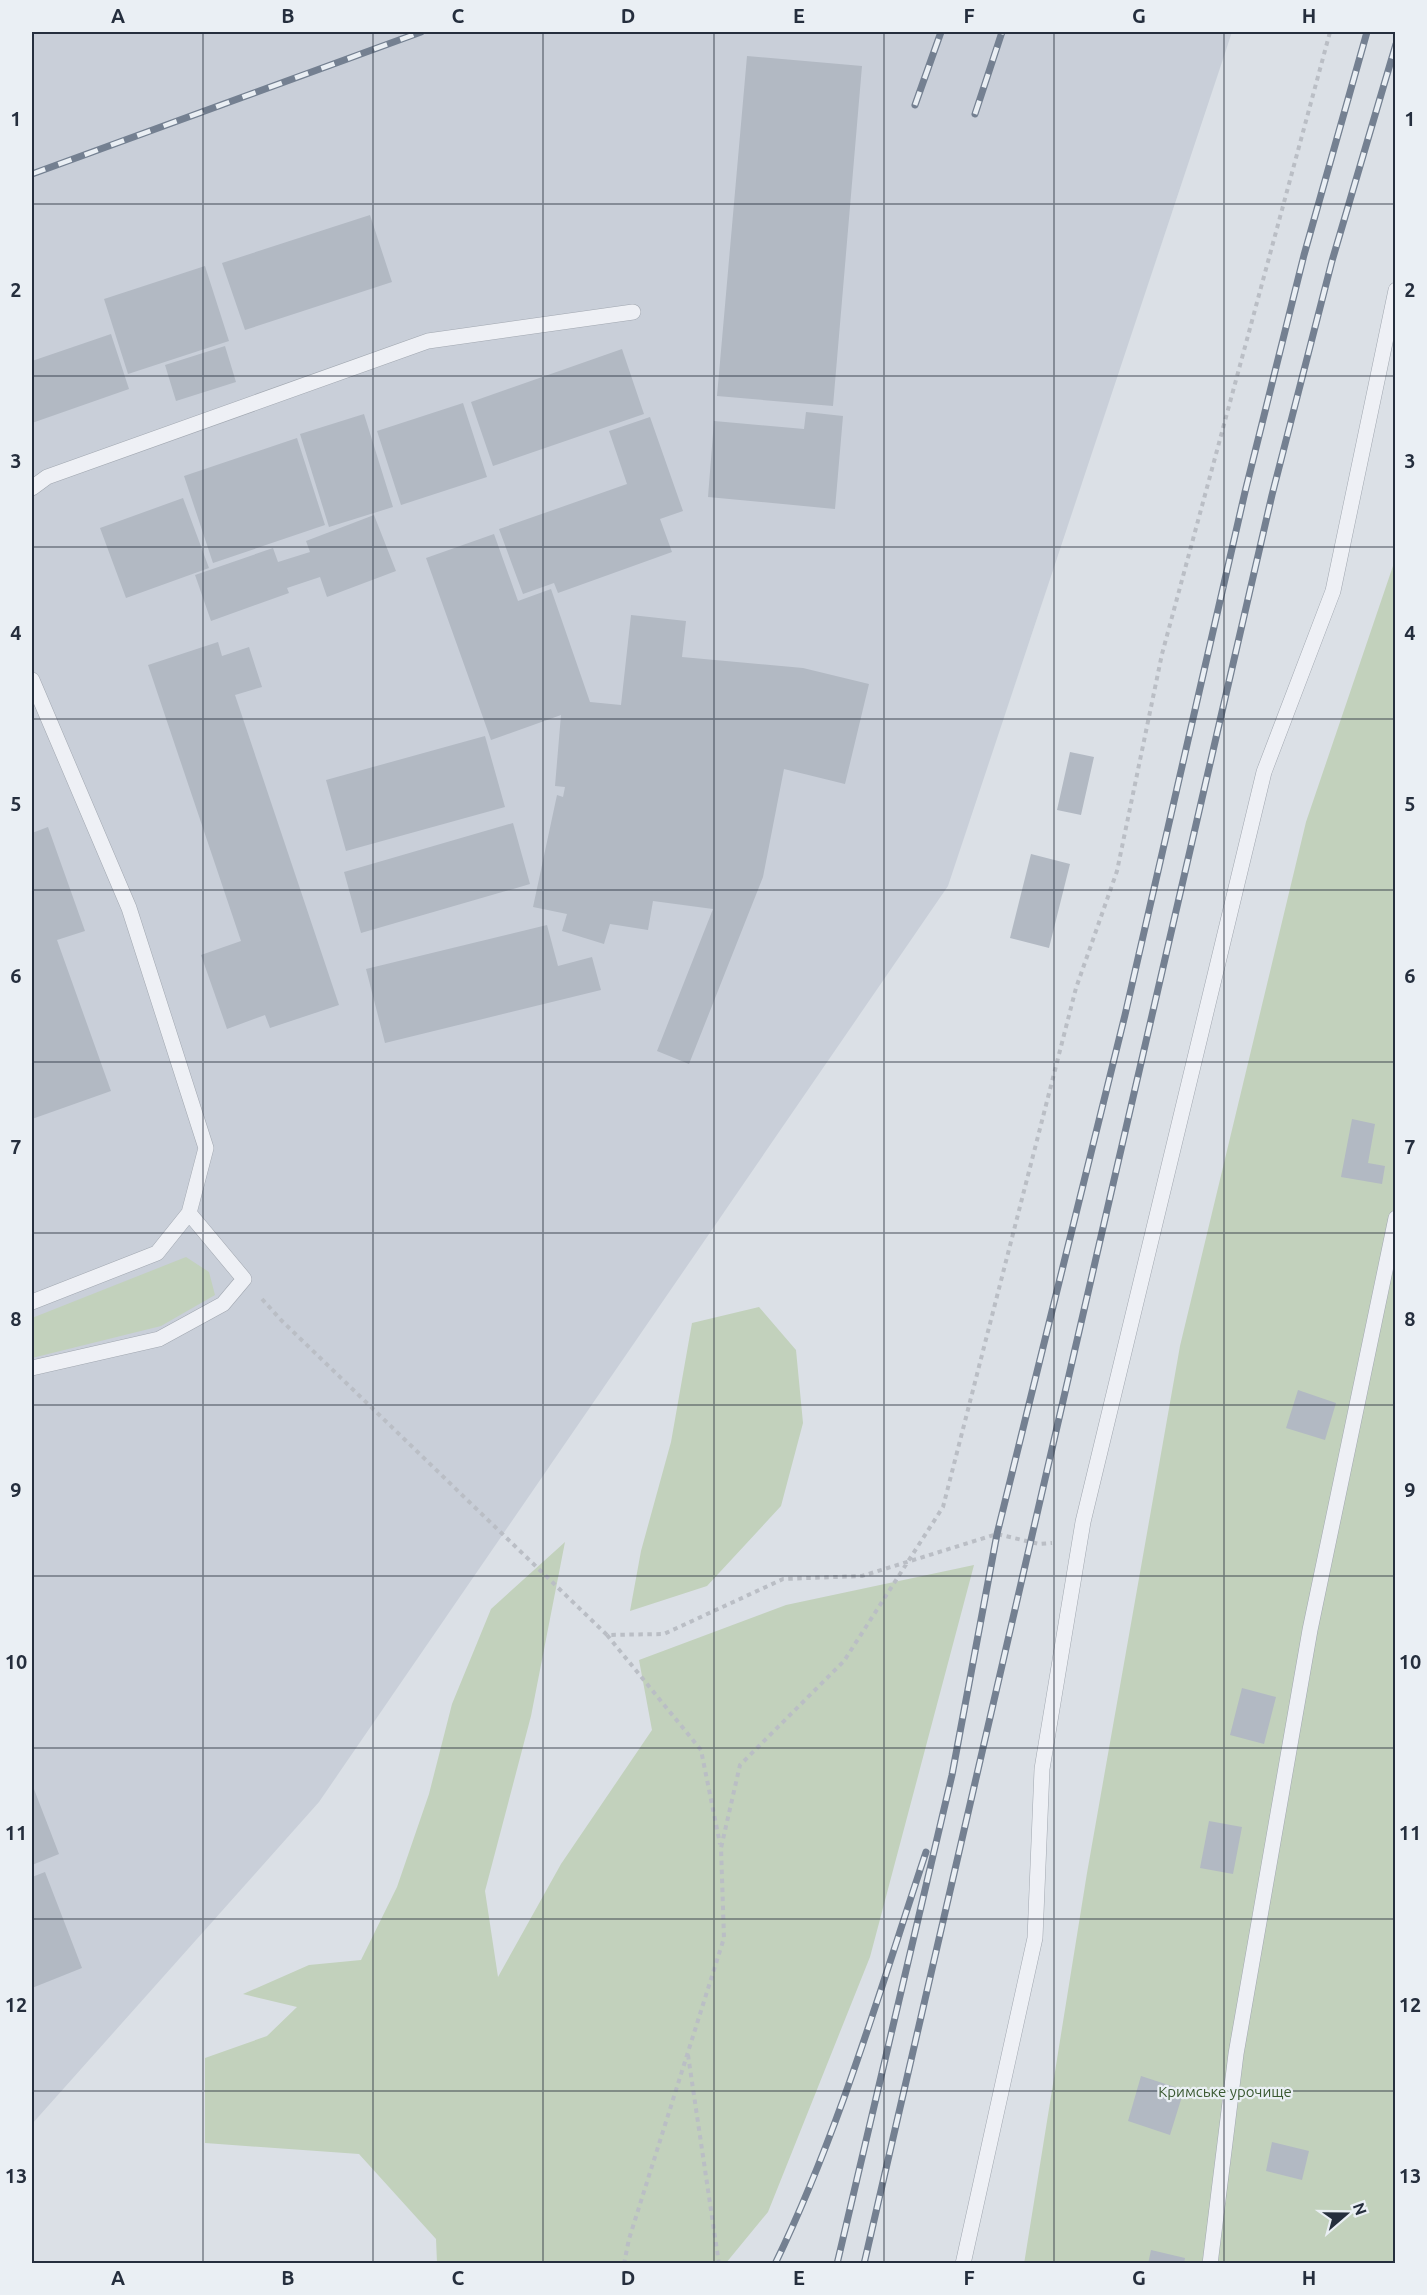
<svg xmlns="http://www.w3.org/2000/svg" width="1427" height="2295" font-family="Ubuntu,sans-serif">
<rect width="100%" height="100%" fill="#dbe0e6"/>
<path fill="#c9cfd9" d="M32,32H1232L948,886L319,1802L32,2124Z"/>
<path fill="#c2d1bc" d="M1395,560V2263L1024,2264L1087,1873L1180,1346L1306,822Z
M186,1257L209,1272L215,1295L161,1326L32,1358V1318Z
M759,1307L796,1350L803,1423L781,1506L707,1586L630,1611L641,1551L671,1442L692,1323Z
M565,1542L531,1716L485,1891L498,1977L561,1864L652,1730L639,1660L786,1605L974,1565L870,1957L768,2212L726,2263H437L436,2239L359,2154L205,2143V2058L267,2036L297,2007L243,1994L309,1965L361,1960L397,1887L429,1794L452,1704L491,1609Z"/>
<path fill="#b2b9c3" d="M747,56L862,66L833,406L717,396Z
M370,215L392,282L245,330L222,263Z
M205,266L229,341L128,374L104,299Z
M111,334L129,389L32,423V361Z
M225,346L236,382L176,401L165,365Z
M622,349L644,414L493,466L471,402Z
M463,403L487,477L401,505L377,431Z
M806,412L843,416L835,509L708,497L714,421L804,429Z
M364,414L393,507L329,527L300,434Z
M650,417L683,511L660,519L672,552L558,593L554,583L523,594L499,529L627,484L609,431Z
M297,438L325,525L213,563L184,476Z
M183,498L209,568L126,598L100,528Z
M374,515L396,571L327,597L320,577L287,588L289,593L211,621L195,575L273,548L278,562L310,552L306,541Z
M494,534L518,601L551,589L590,702L621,705L631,615L686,621L682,657L803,668L869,684L845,784L784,769L763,877L689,1064L657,1051L713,909L653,901L648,930L610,924L604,944L562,931L567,914L533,907L557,795L563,797L565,787L555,786L561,715L491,740L426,558Z
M218,642L222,656L249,647L262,687L235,695L339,1005L270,1028L265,1015L227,1029L201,955L241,941L148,665Z
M485,736L505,807L346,851L326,780Z
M1070,752L1094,757L1081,815L1057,810Z
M513,823L530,884L361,933L344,872Z
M48,827L85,931L57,940L111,1091L32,1119V833Z
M1031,854L1070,864L1049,948L1010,938Z
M547,925L558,966L592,957L601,990L385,1043L366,969Z
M1352,1119L1375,1124L1368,1163L1385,1166L1382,1184L1341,1177Z
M1298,1390L1336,1403L1325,1440L1286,1428Z
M1242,1688L1276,1697L1264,1744L1230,1735Z
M32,1784L59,1854L32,1865Z
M1209,1821L1242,1827L1233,1874L1200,1868Z
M45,1872L82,1968L32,1988V1877Z
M1141,2076L1184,2090L1170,2135L1128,2121Z
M1272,2142L1309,2151L1302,2180L1266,2171Z
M1151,2250L1185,2258L1184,2264H1148Z"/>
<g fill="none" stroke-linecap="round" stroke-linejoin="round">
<g stroke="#a1a7b0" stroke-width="16">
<path id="lane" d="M32,488L47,477L428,341L633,312
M32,680L129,908L206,1148L189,1213L157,1253L32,1302
M32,1368L159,1339L223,1304L244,1279L189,1213
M963,2264L1035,1938L1042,1769L1083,1522L1264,772L1333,591L1396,290
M1210,2264L1236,2054L1310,1630L1396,1218"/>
</g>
<path stroke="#babec5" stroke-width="4" stroke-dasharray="4.5 4.5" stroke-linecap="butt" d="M262,1299L281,1320L607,1635L664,1634L783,1579L862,1576L997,1534L1039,1544L1052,1543
M607,1635L701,1750L720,1844
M688,2055L719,2264
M624,2264L629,2239L724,1938L721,1848L740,1765L844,1661L943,1507L1076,988L1117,871L1162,654L1330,32"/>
<use href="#lane" stroke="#eef0f5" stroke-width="15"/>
<g stroke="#748091" stroke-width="7">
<path id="rail" d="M915,105L941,32
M975,114L1002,32
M32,174L421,32
M775,2264C839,2132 880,1990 926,1852
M837,2264L952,1775L997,1534L1125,1015L1245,492L1304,255L1367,32
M864,2264L1272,495L1332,261L1396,44"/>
</g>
<use href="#rail" stroke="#eaeff4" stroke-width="4.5" stroke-dasharray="14" stroke-linecap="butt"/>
</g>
<path fill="none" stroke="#252e3d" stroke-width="1.5" stroke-opacity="0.55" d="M203,32V2264M373,32V2264M543,32V2264M714,32V2264M884,32V2264M1054,32V2264M1224,32V2264M32,204H1396M32,376H1396M32,547H1396M32,719H1396M32,890H1396M32,1062H1396M32,1233H1396M32,1405H1396M32,1576H1396M32,1748H1396M32,1919H1396M32,2091H1396"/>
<g text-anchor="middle" stroke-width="4.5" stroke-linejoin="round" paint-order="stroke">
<g font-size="15" fill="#3a5931" stroke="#eaeff4">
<text x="1225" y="2097">Кримське урочище</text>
</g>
</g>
<rect width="1427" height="2295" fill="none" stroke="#eaeff4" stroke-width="66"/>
<g transform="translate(1346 2214) rotate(70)" stroke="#eaeff4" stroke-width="4.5" paint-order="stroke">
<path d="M0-4.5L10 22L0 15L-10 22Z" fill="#252e3d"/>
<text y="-9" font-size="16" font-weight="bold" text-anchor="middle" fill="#252e3d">N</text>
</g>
<rect x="33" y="33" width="1361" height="2229" fill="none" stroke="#252e3d" stroke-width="2"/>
<g font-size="20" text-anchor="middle" font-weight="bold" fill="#252e3d">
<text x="118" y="23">A</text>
<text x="288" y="23">B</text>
<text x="458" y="23">C</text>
<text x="628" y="23">D</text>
<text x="799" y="23">E</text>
<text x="969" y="23">F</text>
<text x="1139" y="23">G</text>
<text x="1309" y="23">H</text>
<text x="16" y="126">1</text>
<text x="1410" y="126">1</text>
<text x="16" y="297">2</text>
<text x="1410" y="297">2</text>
<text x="16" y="468">3</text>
<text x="1410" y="468">3</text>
<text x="16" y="640">4</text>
<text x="1410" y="640">4</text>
<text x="16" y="811">5</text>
<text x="1410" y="811">5</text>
<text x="16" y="983">6</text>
<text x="1410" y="983">6</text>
<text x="16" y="1154">7</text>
<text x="1410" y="1154">7</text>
<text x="16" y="1326">8</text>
<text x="1410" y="1326">8</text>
<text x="16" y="1497">9</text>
<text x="1410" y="1497">9</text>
<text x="16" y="1669">10</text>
<text x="1410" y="1669">10</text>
<text x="16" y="1840">11</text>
<text x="1410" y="1840">11</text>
<text x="16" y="2012">12</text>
<text x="1410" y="2012">12</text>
<text x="16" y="2183">13</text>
<text x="1410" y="2183">13</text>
<text x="118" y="2285">A</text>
<text x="288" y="2285">B</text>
<text x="458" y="2285">C</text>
<text x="628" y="2285">D</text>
<text x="799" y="2285">E</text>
<text x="969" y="2285">F</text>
<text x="1139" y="2285">G</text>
<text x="1309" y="2285">H</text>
</g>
</svg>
